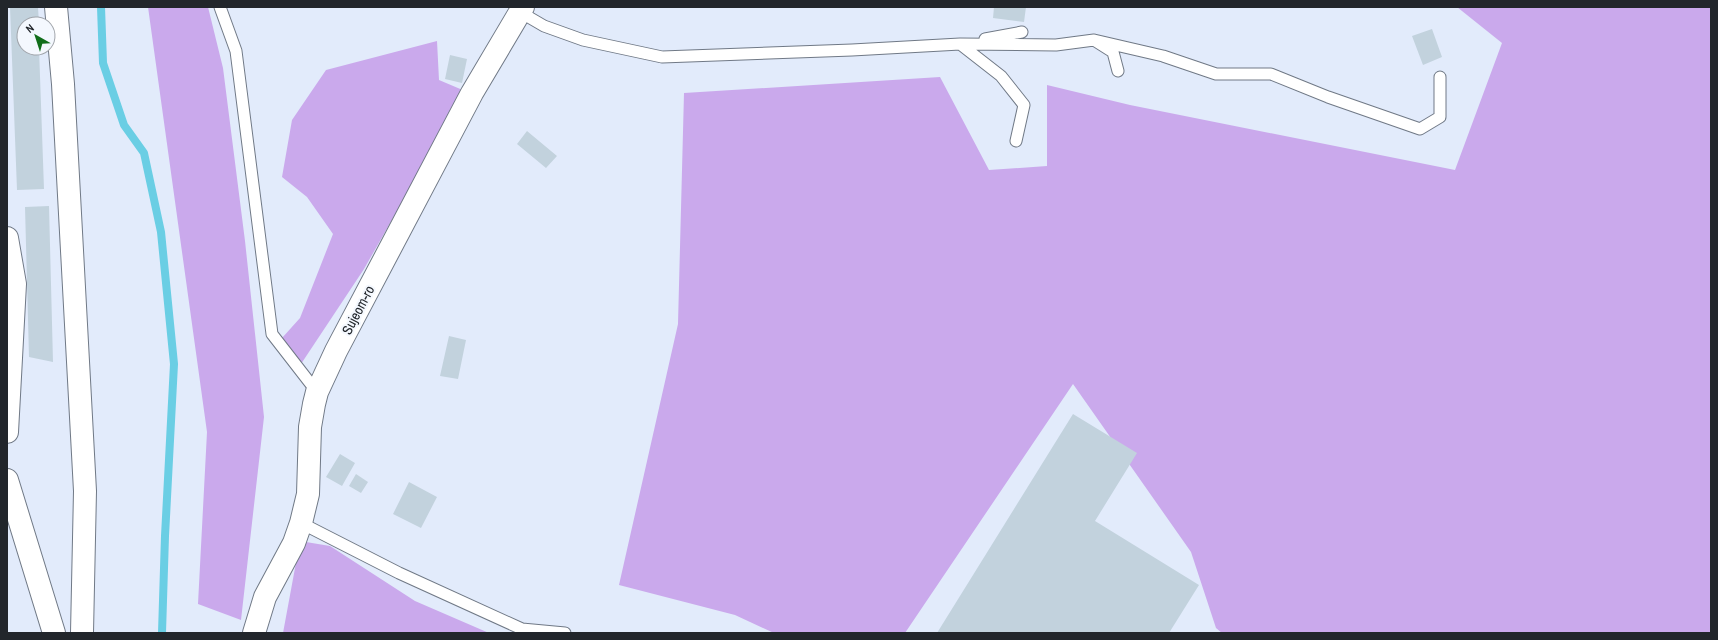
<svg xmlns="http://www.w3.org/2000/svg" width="1718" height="640" font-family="'Archivo Narrow',sans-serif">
<rect width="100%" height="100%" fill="#e2ebfb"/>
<path fill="#caa9ec" d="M148,7H208L223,68L245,241L264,417L241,620L198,604L207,432Z
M1457,7H1711V633H1222L1216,628L1191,552L1073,384L905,633H774L735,615L619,585L678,324L684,93L940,77L989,170L1047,166V85L1130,105L1455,170L1502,43Z
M437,41L439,80L465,91L364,269L301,364L282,338L300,318L333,234L307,197L282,177L292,120L326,70Z
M300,541L330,546L415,601L489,633H283Z"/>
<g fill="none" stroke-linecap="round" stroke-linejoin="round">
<path stroke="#6acee4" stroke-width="8" d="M101,7L103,63L124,125L144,153L161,232L174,364L165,536L162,633"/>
</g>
<path fill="#c2d2dd" d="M10,7H38L39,24H24V48H39L44,189L17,190Z
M994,7H1026L1024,22L993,18Z
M1432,29L1442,57L1423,65L1412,36Z
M450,55L467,59L462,83L445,79Z
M527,131L557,156L546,168L517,144Z
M49,206L53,362L29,357L25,207Z
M449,336L466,340L458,379L440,376Z
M1073,414L1137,453L1095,521L1199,585L1169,633H937Z
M340,454L355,463L342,486L326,477Z
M356,474L368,482L361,493L349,486Z
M409,482L437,497L421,528L393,514Z"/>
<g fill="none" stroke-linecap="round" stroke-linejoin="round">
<g stroke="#707986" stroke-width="13">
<path id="lane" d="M220,7L236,51L272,334L317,392
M520,12L544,26L583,40L662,57L852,50L960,44L1001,76L1024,105L1016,141
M985,39L1022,32
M1094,40L1163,56L1216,74H1271L1328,97L1420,129L1440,117V77
M960,44L1056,45L1094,40L1113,52L1118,71
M301,523L399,573L522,629L565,633"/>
</g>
<g stroke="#707986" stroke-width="24">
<path id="street" d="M56,7L63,84L85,491L82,633
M7,238L15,284L7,432
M7,480L54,633"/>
</g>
<g stroke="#707986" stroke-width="24">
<path id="secondary" d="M254,633L265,597L294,543L301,523L308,494L310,427L314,404L317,392L336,351L472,93L523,7"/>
</g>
<use href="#lane" stroke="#fff" stroke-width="11"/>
<use href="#street" stroke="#fff" stroke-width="22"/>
<use href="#secondary" stroke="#fff" stroke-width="22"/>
</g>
<g text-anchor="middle" stroke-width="4" stroke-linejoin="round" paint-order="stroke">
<g font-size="14" fill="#22262b" stroke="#f4f8fe">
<text transform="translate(358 310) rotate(-62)" y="5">Sujeom-ro</text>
</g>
</g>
<rect width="1718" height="640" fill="none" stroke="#22262b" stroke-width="16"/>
<g transform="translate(36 36) rotate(321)"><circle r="19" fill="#f4f8fe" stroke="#a0a4aa"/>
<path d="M0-3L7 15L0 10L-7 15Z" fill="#116e1a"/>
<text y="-6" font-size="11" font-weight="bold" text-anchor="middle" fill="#22262b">N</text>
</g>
</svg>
